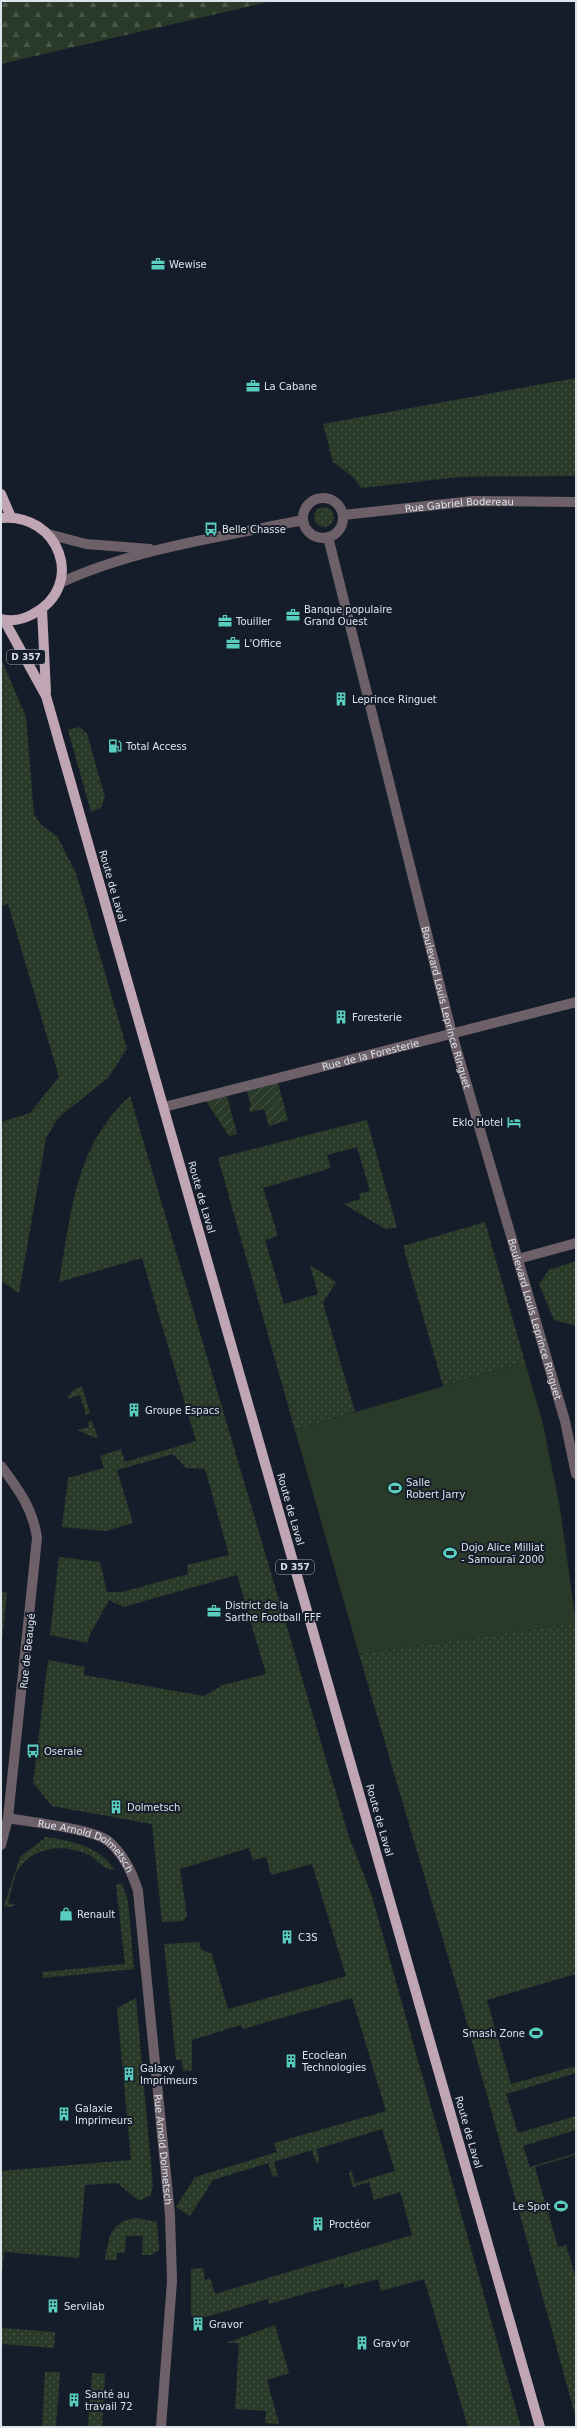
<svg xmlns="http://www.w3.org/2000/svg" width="577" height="2428" font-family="'DejaVu Sans',sans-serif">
<defs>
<pattern id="grass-dots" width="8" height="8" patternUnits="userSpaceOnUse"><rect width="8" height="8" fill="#293a29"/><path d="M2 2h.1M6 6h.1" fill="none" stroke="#485648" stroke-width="1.8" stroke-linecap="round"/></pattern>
<pattern id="forest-firs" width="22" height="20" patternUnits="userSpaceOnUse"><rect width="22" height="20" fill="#293a29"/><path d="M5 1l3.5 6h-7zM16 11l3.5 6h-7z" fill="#485648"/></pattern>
<pattern id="garden-furrows" width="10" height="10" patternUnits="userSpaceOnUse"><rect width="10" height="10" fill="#293a29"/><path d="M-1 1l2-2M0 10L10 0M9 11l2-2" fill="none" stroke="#485648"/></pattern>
</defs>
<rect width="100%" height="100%" fill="#161d2a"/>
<path fill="url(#grass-dots)" d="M576,378V476L459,477L361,488L353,477L333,462L323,424Z
M314 517a10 10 0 1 1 20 0a10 10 0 1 1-20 0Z
M1,658L26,717L34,814L41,825L57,836L76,873L127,1049L108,1078L59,1117L46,1138L19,1293L1,1281V1122L30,1113L59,1077L8,904L1,906Z
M79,727L87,734L105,797L101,808L91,812L68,730Z
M130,1096L349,1837L371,1893L521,2427H468L424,2279L381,2291L378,2279L345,2288L343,2283L269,2304L268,2299L202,2318L191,2316V2269L203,2268L205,2280L210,2278L215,2294L412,2235L400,2192L374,2200L369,2182L353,2187L349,2174L351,2169L355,2183L395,2171L382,2129L317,2149L319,2161L317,2164L312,2150L274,2162L278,2176L273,2177L268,2163L213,2180L190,2216L176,2207L195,2177L277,2152L274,2143L386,2111L352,1998L243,2029L241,2025L192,2040V2070L183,2071L182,2060H176L164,1944L199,1942L201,1949L212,1954L228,2009L346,1976L312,1864L271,1875L266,1857L253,1860L249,1848L180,1869L187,1916L183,1921L162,1922L152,1824L52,1806L33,1783L48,1660L85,1667L84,1675L204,1696L223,1685L266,1674L237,1575L123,1607L109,1600L89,1636L88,1643L50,1635L59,1557L100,1562L107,1592H122L188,1574L187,1565L229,1555L205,1469L186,1468L173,1454L117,1470L133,1523L106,1531L62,1527L68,1478L104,1468L100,1456L121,1449L125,1462L196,1441L142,1258L59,1282C72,1212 74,1147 130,1096Z
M367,1120L397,1228L385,1229L344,1204L360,1199L359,1194L370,1191L357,1147L327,1155L331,1168L263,1188L278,1236L265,1240L284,1304L318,1294L310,1265L336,1282L323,1303L355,1412L295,1430L218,1158Z
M485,1222L525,1362L443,1386L403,1246Z
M576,1261V1326L554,1320L539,1284L549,1270Z
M82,1386L90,1413L86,1415L80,1395L67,1399L72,1391Z
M92,1421L98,1439L77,1430L89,1427L88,1422Z
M1,1592H7L1,1650Z
M576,1623V1974L487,2000L511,2084L576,2066V2073L506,2094L518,2133L576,2116V2130L523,2146L530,2167L576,2153V2155L535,2167L558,2247L566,2245L576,2278V2418L459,1994L359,1654Z
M46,1837C72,1841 99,1846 115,1870C103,1870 99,1861 89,1855C65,1843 33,1846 18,1870C13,1879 11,1893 8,1903L16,1905L10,1907L4,1906L20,1857Z
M122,1883L128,1901L134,1969L43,1978L42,1972L125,1964L116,1885Z
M136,1998L153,2186L151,2195L139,2201L117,2183L85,2185L79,2258L4,2252L1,2284V2171L131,2160L117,2008Z
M136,2218L157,2222L159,2250L151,2255H142L143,2236H126L125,2253H117V2260H105C109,2236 110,2222 136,2218Z
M275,2325L289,2373L267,2380L279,2424L265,2423L266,2411L235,2409L239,2343H226Z
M1,2328L55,2332L54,2348L1,2344Z
M45,2372H60L56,2427H42Z
M92,2373L105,2374L102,2427H88Z"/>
<path fill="url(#forest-firs)" d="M1,1H272L1,64Z"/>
<path fill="url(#garden-furrows)" d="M278,1083L288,1120L269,1126L264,1109L250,1112L249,1107L251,1106L247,1091Z
M227,1096L237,1134L229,1136L206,1101Z"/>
<path fill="#293a29" d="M525,1362L543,1424L560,1508L576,1623L359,1654L295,1430Z"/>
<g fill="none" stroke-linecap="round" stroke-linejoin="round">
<g stroke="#6d6068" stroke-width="10">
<circle cx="323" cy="518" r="20"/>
<path id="s1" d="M343,515L473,501L576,502"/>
<path d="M48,534L86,544L150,549"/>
<path id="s2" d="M328,537L452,1034L565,1421L576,1474"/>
<path d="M60,583C136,548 222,537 303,520"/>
<path id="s3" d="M164,1107L576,1002"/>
<path d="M518,1259L576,1243"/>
<path d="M1,1466C19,1490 33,1509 37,1538L8,1818L1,1845"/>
<path id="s4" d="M8,1818C30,1822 93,1829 108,1841C124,1854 132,1872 138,1891L170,2215L172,2281L161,2427"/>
</g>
<path stroke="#c0a5b5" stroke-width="10" d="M1,494L11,517
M1,518C59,512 87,586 33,614C24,619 12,622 1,619
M42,609L46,692
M4,620L46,696L540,2427"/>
</g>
<defs>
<g id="office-bare" transform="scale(1.08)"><path d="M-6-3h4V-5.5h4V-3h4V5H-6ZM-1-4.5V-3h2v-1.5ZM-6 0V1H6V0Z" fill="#59cebf" stroke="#161d2a" stroke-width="2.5" paint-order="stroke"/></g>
<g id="bus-bare" transform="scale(1.08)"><path d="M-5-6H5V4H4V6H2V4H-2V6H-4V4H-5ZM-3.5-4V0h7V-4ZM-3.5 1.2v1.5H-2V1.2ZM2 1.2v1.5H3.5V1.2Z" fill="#59cebf" stroke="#161d2a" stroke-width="2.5" paint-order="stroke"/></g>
<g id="building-bare" transform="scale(1.08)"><path d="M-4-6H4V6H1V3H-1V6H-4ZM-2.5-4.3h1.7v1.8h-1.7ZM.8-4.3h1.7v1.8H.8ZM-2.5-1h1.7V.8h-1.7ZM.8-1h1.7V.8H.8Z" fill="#59cebf" stroke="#161d2a" stroke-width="2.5" paint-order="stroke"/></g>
<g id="fuel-bare" transform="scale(1.08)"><path d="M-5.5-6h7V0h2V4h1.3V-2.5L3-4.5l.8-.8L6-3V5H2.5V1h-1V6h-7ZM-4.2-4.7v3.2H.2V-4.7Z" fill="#59cebf" stroke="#161d2a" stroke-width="2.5" paint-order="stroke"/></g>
<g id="hotel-bare" transform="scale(1.08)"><path d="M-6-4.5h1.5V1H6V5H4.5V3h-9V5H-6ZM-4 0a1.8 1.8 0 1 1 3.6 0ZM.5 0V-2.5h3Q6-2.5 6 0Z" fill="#59cebf" stroke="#161d2a" stroke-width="2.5" paint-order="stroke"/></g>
<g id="stadium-bare" transform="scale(1.08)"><path d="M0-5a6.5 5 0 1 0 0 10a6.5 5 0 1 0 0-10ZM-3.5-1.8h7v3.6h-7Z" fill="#59cebf" stroke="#161d2a" stroke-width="2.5" paint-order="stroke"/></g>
<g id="shop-bare" transform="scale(1.08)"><path d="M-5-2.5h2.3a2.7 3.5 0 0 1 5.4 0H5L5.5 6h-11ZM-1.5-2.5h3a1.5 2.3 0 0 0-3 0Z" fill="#59cebf" stroke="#161d2a" stroke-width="2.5" paint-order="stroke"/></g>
</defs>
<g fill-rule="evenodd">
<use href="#office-bare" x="158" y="264"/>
<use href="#office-bare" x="253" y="386"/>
<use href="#bus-bare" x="211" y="529"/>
<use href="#office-bare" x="293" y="615"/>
<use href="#office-bare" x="225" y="621"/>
<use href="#office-bare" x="233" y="643"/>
<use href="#building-bare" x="341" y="699"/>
<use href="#fuel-bare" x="115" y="746"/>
<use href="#building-bare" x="341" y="1017"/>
<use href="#hotel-bare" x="514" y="1122"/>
<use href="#building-bare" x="134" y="1410"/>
<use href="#stadium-bare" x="395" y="1488"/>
<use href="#stadium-bare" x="450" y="1553"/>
<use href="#office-bare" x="214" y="1611"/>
<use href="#bus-bare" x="33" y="1751"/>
<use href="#building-bare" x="116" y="1807"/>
<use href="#shop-bare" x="66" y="1914"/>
<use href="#building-bare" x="287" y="1937"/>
<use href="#stadium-bare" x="536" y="2033"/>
<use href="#building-bare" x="291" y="2061"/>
<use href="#building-bare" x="129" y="2074"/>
<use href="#building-bare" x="64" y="2114"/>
<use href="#stadium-bare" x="561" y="2206"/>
<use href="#building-bare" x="318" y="2224"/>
<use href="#building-bare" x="53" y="2306"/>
<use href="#building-bare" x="198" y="2324"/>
<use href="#building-bare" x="362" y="2343"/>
<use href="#building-bare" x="74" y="2400"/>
</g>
<g text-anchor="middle" stroke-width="4" stroke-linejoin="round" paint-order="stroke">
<g fill="#161d2a" stroke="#a1a7b1" stroke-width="1">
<rect x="7" y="650" width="38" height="14" rx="3"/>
<rect x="276" y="1560" width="38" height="14" rx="3"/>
</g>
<g font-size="9" font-weight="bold" fill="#dde2eb">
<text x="26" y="660">D 357</text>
<text x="295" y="1570">D 357</text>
</g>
<g font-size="10" fill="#dde2eb" stroke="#161d2a" text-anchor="start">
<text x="169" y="268">Wewise</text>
<text x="264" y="390">La Cabane</text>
<text x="222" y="533">Belle Chasse</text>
<text x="304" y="613">Banque populaire<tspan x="304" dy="12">Grand Ouest</tspan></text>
<text x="236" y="625">Touiller</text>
<text x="244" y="647">L'Office</text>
<text x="352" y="703">Leprince Ringuet</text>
<text x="126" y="750">Total Access</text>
<text x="352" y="1021">Foresterie</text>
<text x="503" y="1126" text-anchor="end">Eklo Hotel</text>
<text x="145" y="1414">Groupe Espacs</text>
<text x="406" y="1486">Salle<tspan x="406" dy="12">Robert Jarry</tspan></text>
<text x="461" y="1551">Dojo Alice Milliat<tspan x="461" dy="12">- Samouraï 2000</tspan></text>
<text x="225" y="1609">District de la<tspan x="225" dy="12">Sarthe Football FFF</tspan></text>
<text x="44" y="1755">Oseraie</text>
<text x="127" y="1811">Dolmetsch</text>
<text x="77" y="1918">Renault</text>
<text x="298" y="1941">C3S</text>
<text x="525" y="2037" text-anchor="end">Smash Zone</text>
<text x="302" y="2059">Ecoclean<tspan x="302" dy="12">Technologies</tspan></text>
<text x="140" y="2072">Galaxy<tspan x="140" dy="12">Imprimeurs</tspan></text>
<text x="75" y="2112">Galaxie<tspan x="75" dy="12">Imprimeurs</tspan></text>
<text x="550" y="2210" text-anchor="end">Le Spot</text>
<text x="329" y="2228">Proctéor</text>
<text x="64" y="2310">Servilab</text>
<text x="209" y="2328">Gravor</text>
<text x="373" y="2347">Grav'or</text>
<text x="85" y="2398">Santé au<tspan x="85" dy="12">travail 72</tspan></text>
</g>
<g font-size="10" fill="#dde2eb" stroke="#161d2a">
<text dy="4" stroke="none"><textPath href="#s1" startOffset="117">Rue Gabriel Bodereau</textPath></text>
<text transform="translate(113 886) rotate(74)" y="4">Route de Laval</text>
<text dy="4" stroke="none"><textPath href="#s2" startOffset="485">Boulevard Louis Leprince Ringuet</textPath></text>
<text dy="4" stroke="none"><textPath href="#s3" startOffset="213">Rue de la Foresterie</textPath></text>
<text transform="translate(202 1197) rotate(74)" y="4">Route de Laval</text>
<text dy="4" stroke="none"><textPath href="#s2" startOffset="809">Boulevard Louis Leprince Ringuet</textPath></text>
<text transform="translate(291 1509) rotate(74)" y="4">Route de Laval</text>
<text transform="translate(27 1651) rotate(-84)" y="4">Rue de Beaugé</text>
<text transform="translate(380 1820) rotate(74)" y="4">Route de Laval</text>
<text dy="4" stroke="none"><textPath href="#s4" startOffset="86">Rue Arnold Dolmetsch</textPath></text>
<text transform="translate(469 2132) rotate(74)" y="4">Route de Laval</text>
<text dy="4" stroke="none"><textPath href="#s4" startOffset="422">Rue Arnold Dolmetsch</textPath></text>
</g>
</g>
<rect width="577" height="2428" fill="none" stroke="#dde2eb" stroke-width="4"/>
</svg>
